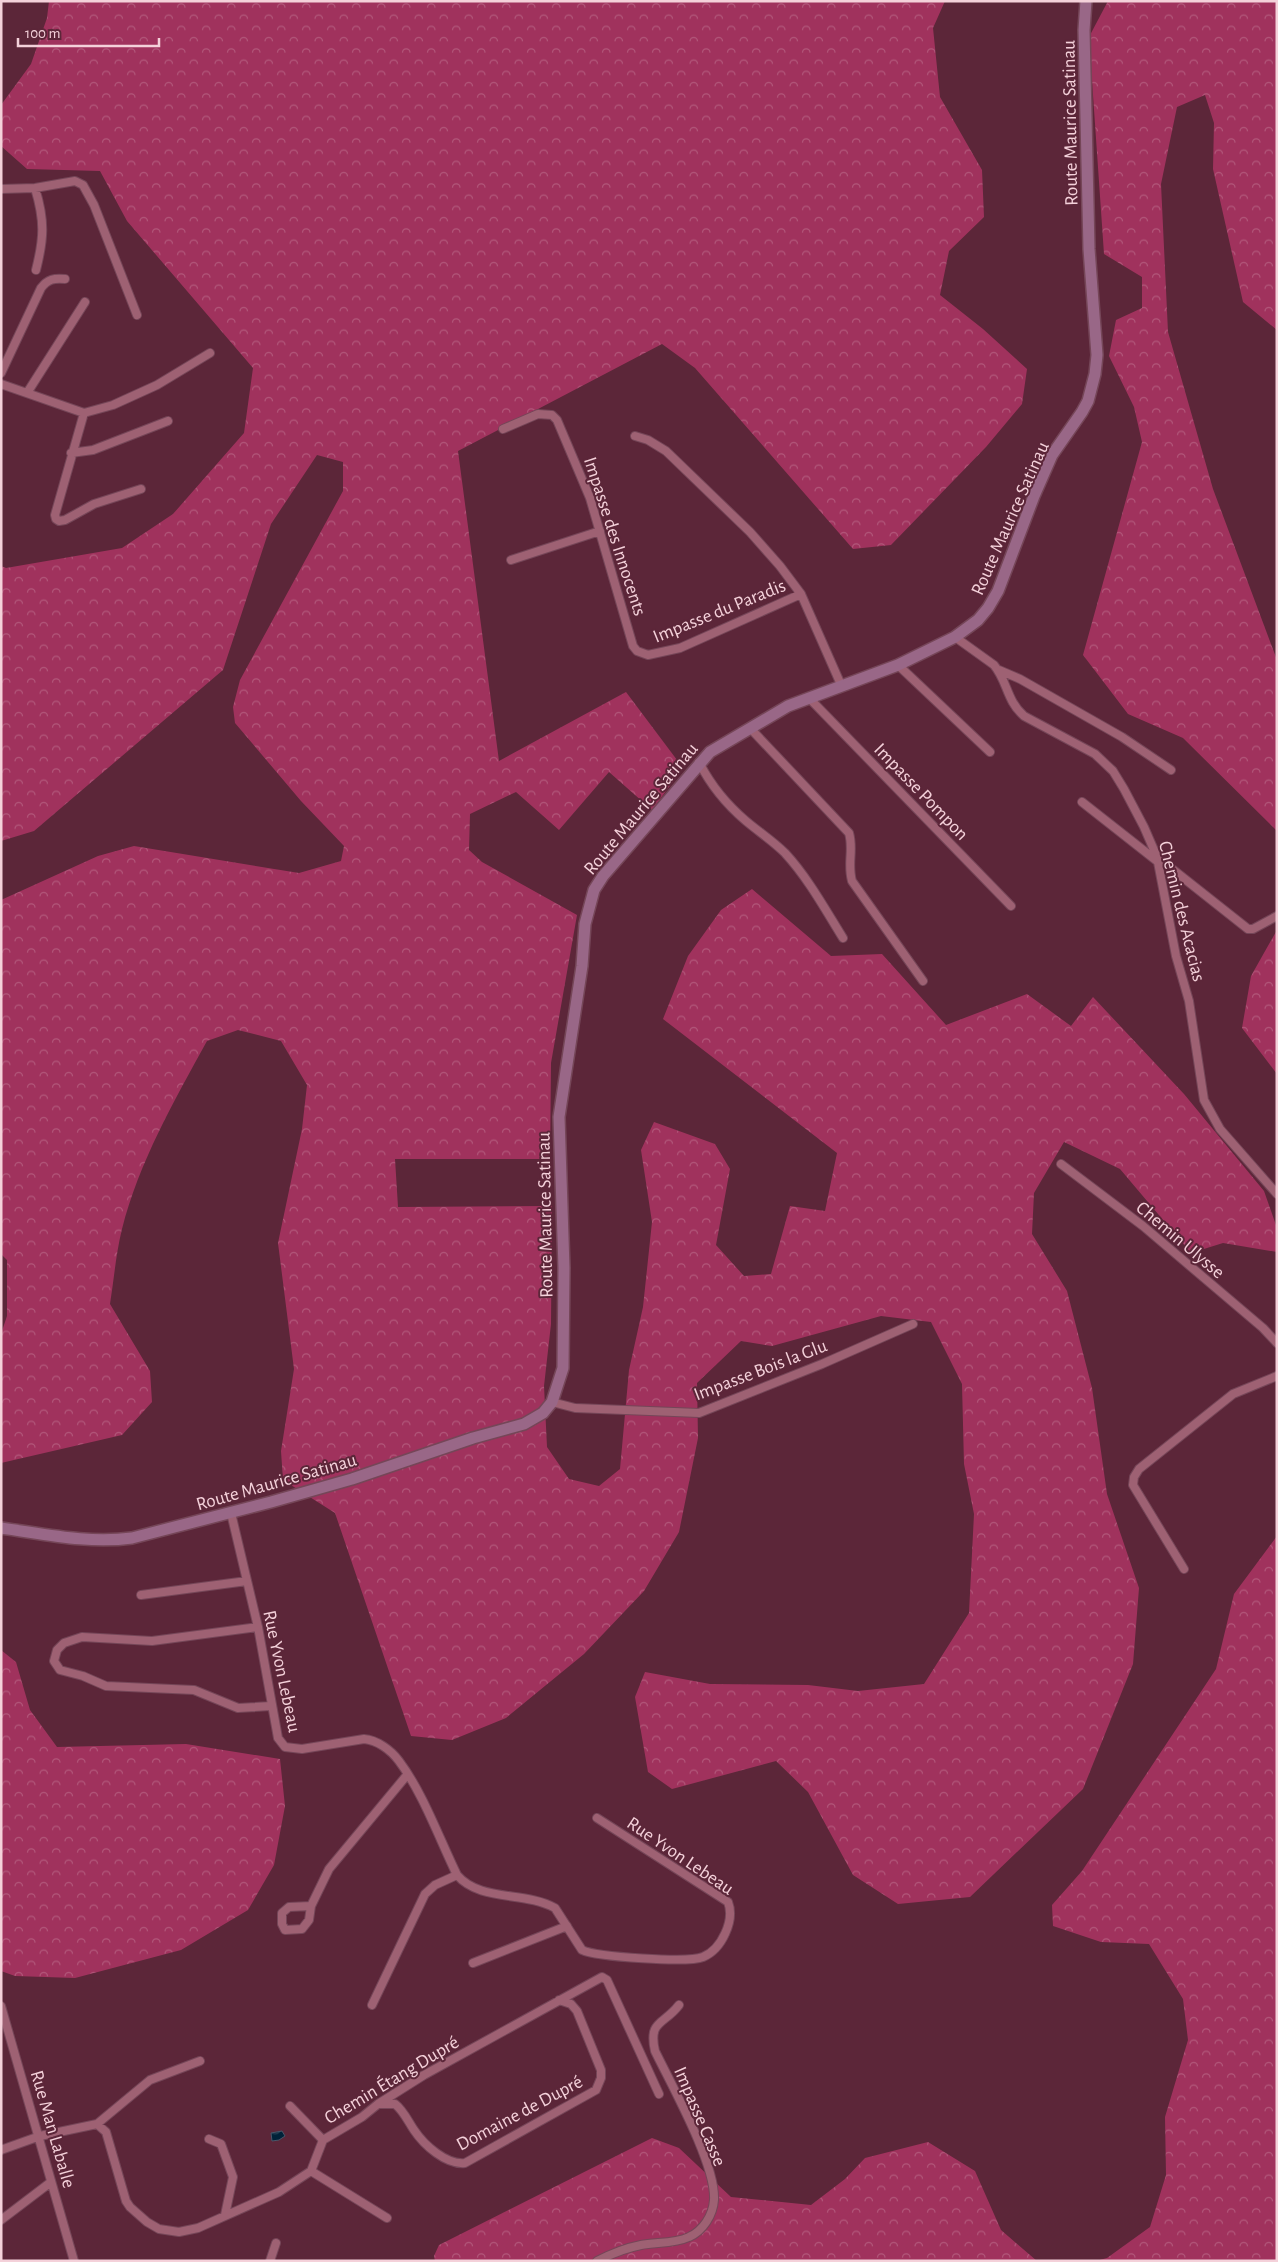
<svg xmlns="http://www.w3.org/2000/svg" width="1278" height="2262" font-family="'Alegreya Sans',sans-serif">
<defs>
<pattern id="forest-crowns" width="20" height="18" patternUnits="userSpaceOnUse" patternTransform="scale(1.25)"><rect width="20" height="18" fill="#a0325d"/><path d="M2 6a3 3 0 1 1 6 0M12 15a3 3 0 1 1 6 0" fill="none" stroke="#b2587b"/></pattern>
<pattern id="water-waves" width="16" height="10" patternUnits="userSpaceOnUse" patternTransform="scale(1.25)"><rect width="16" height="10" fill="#002239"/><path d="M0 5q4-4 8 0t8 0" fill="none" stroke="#264155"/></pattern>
</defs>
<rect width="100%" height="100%" fill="#5c2639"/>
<path fill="url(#forest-crowns)" d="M49,1H945L933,28L940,97L982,170L984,217L949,251L940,295L983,329L1027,369L1022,404L986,447L891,545L853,549L695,368L662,344L458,451L499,761L626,692L683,768L652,810L609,772L559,830L516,792L470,814L469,850L482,862L577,915L551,1063L550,1159H395L398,1207L552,1206L551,1324L544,1386L547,1447L569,1479L599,1486L620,1469L629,1370L643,1307L652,1222L641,1150L654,1122L715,1144L730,1169L716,1245L744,1276L771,1274L790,1206L825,1211L837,1153L663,1019L688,956L721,910L752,889L831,956L882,954L946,1025L1027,994L1071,1026L1093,997L1184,1094L1264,1191L1277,1228V1252L1223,1243L1191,1253L1120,1169L1064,1142L1034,1193L1032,1234L1067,1291L1092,1388L1107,1494L1139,1588L1133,1664L1083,1789L970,1897L898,1904L853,1875L808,1792L776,1761L672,1789L648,1772L635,1697L645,1672L710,1684L808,1685L858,1691L924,1684L969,1613L974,1514L964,1464L962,1384L931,1322L881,1316L772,1346L741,1341L697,1383L698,1438L679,1532L644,1591L584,1654L506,1718L452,1740L411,1736L335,1513L283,1480L281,1451L294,1369L278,1243L302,1129L307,1085L281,1041L238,1030L207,1041C174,1101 139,1162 122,1229C116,1253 114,1279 110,1304L150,1371L152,1402L122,1435L1,1463V1334L7,1316V1260L1,1254V900L98,856L134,846L299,873L341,861L344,846L301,801L235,723L233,707L240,680L343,491V462L317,455L271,524L223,670L34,831L1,841V566L6,568L122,548L173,514L244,433L253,368L127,221L100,171L27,169L1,146V105L31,64L47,18Z
M1108,1H1277V330L1243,302L1213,169L1214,123L1205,95L1177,107L1161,184L1168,332L1213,489L1277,660V831L1183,738L1128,714L1083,655L1142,442L1134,407L1109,356L1116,320L1142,308V277L1104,254L1089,37Z
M1277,930V1074L1242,1028L1251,976Z
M1277,1536V2261H1096L1107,2258L1150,2227L1166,2175L1165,2117L1188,2040L1183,1999L1149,1944L1101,1942L1053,1926L1052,1905L1082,1871L1216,1669L1234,1594Z
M1,1650L16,1662L30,1710L57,1747L186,1744L280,1759L285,1806L274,1865L248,1910L181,1950L75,1978L15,1976L1,1971Z
M652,2138L679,2148L731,2197L811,2205L845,2179L865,2158L928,2142L975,2171L1001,2230L1037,2261H435L434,2256L439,2245Z"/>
<path fill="url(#water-waves)" stroke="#495669" d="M282,2131L285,2136L279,2140L272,2141L271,2133Z"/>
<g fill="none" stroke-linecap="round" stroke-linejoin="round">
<g stroke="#754658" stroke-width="10">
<path id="street" d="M35,188C45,221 44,238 36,270
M1,189L35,188L75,181L83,185L94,205L137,315
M1,373L41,288C48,279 54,278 65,279
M1,384L84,413L113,405L157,385L210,353
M27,393L85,302
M84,413L55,515L56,519L59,521L65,520L94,504L141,489
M503,429L538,414L552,415L557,420L590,498L633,646L637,651L648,655L680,648L801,594
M635,436L648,440L666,451L750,532L780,566L801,594L842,687
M71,453L93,450L168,421
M511,560L600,531
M955,637L994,665C1008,682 1006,700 1024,716L1095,754L1113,771L1124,789L1144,827L1157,857L1176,956L1189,1001L1204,1100L1220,1129L1277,1194
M898,665L990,752
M999,670L1020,679L1122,737L1171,770
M810,699L1011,906
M750,728L849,833C854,850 847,863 852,881L923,981
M699,762C711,786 726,804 746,821C759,832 773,841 785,853C808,878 825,909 843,938
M1082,802L1157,861
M1157,857L1248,929H1253L1277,916
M1061,1164L1143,1226L1263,1328L1277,1343
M552,1402L575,1408L699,1413L822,1364L913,1324
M231,1513L258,1627L278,1738L285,1747L302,1749L364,1739C377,1740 391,1750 399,1761C423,1793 439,1838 457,1875C480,1902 525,1891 555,1908L582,1950C597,1957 688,1963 703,1957C722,1949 735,1920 728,1902L597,1818
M1184,1569L1133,1485L1134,1477L1139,1469L1233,1394L1277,1376
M141,1595L247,1581
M258,1627L152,1641L82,1637L64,1643L57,1650L54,1661L60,1670L83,1676L106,1686L194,1690L238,1708L271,1706
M311,1906L289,1907L282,1913V1924L285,1930L302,1929L309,1920L311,1906L329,1869L407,1775
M473,1963L567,1926
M372,2005L425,1894L435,1885L457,1875
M1,2006L74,2261
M380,2104H395C403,2110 408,2121 414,2130C424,2145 446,2165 465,2163L596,2090L601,2078V2070L577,2011L571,2004L559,2000
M290,2106L323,2140
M97,2124L150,2080L200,2061
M209,2139L221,2144L233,2177L225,2215
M1,2150L40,2136L97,2124L106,2132L126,2201L130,2207L147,2222L159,2229L179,2232L198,2228L279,2192L311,2171L323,2140L362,2117L378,2104L424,2075L602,1977L607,1980L659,2094
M311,2171L387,2218
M1,2220L51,2182
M270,2261L276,2243
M597,2261C611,2254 626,2248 641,2245C656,2242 674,2244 689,2237C703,2231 713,2215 714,2200C716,2164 672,2086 655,2051C648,2020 664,2025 679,2005"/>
</g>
<g stroke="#754658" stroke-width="14">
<path id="secondary" d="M1,1528C45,1534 88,1544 132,1538L271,1502L352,1479L473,1438L524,1424L543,1413L552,1402L563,1368L564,1268L559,1117L582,966L585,924L594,890L603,876L710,752L788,706L898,665L955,637L978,620L988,608L998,591L1034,496L1052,455L1082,412L1088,401L1095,374L1097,355L1089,249L1084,30L1086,1"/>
</g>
<use href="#street" stroke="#9e6173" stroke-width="8"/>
<use href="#secondary" stroke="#996787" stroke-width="11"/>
</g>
<g text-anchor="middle" stroke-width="4" stroke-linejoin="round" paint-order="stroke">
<g font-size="19" fill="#f4d1da" stroke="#5c2639">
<text transform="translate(1069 123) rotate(-91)" y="7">Route Maurice Satinau</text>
<text transform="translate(1009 518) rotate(-66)" y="7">Route Maurice Satinau</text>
<text transform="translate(616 536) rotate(72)" y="7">Impasse des Innocents</text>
<text transform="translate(719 610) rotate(-22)" y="7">Impasse du Paradis</text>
<text transform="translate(922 791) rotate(46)" y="7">Impasse Pompon</text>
<text transform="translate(640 808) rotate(-50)" y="7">Route Maurice Satinau</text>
<text transform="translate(1183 911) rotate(76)" y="7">Chemin des Acacias</text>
<text transform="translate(544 1215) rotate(-91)" y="7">Route Maurice Satinau</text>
<text transform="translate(1181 1239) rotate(40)" y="7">Chemin Ulysse</text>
<text transform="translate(760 1369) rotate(-21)" y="7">Impasse Bois la Glu</text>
<text transform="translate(276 1481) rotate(-16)" y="7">Route Maurice Satinau</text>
<text transform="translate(283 1671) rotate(78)" y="7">Rue Yvon Lebeau</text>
<text transform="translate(681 1855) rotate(34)" y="7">Rue Yvon Lebeau</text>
<text transform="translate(391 2079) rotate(-31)" y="7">Chemin Étang Dupré</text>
<text transform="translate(519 2112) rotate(-28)" y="7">Domaine de Dupré</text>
<text transform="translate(701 2116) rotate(67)" y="7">Impasse Casse</text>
<text transform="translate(54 2129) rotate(74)" y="7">Rue Man Laballe</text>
</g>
</g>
<rect width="1278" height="2262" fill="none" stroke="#f4d1da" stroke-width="5"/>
<path d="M18 38v8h141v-8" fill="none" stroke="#f4d1da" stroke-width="2.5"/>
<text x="25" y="38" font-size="15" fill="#f4d1da" stroke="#5c2639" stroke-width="4" paint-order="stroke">100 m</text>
</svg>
